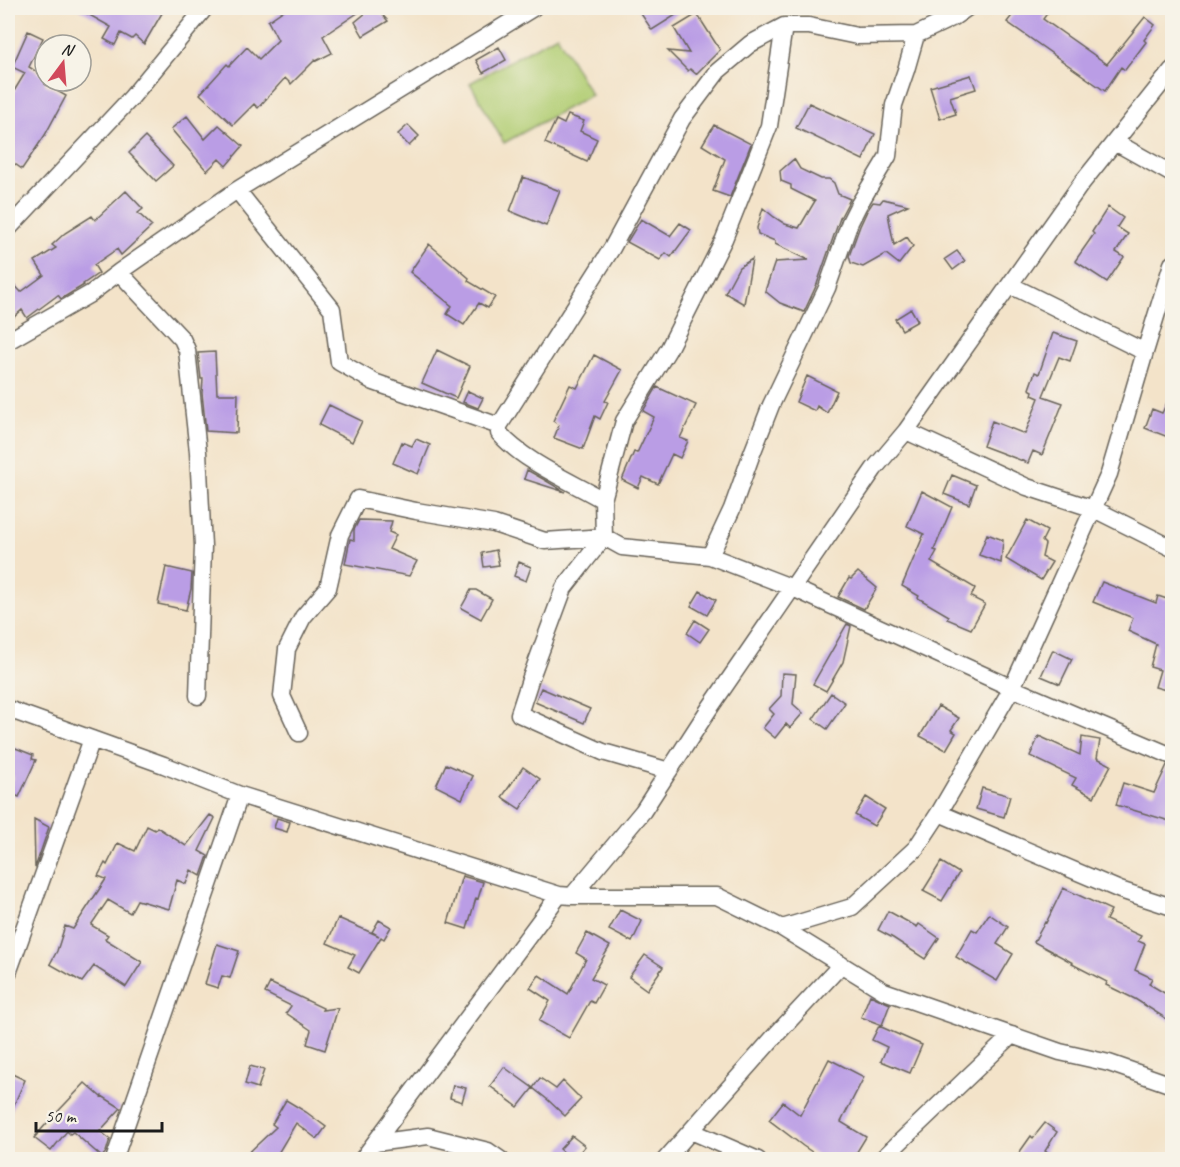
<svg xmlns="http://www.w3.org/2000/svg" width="1180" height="1167" font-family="Caveat,sans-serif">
<rect width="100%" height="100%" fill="#f7f3e8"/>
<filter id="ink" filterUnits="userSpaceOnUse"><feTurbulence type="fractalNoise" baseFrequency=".0167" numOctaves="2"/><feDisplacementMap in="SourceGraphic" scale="12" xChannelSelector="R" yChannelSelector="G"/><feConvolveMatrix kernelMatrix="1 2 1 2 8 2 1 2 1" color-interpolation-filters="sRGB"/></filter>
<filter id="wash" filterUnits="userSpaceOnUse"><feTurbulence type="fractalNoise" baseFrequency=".008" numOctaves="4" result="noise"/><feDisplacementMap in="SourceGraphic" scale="24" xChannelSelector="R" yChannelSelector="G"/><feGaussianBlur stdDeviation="1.35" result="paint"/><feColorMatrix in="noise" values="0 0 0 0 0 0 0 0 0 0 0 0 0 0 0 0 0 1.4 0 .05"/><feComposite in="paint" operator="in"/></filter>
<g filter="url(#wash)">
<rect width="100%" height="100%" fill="#f3e3c9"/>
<path fill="#b2ce74" stroke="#677548" stroke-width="1.5" d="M557,35L591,95L504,143L470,83Z"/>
<g id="blocks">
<path fill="#ba9de5" d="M77,8H165L144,44L135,36L132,39L121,33L115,45L104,39L111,27Z
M287,8H365L323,36L332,53L316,61L315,60L291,84L285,78L258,108L254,104L233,125L200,94L227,64L229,66L247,47L259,59L278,40L268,21Z
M372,8H376L388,21L363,36L355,22Z
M637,8H687L652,30Z
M1018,8H1051L1043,19L1107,64L1145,17L1155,25L1144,40L1146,42L1125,70L1121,67L1105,91L1007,22Z
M697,14L720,50L696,74L690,69L688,71L668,51L689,53L674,28Z
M28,31L43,38L29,67L45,77V84L66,96L45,135L22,169L8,159V101L25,73L12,67Z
M499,47L506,60L483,73L476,60Z
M971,75L976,89L950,97L956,114L940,119L930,87Z
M809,103L875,134L863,160L796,128Z
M568,115L584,121L580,131L597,139L587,162L545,143L556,120L564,124Z
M187,116L205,139L219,125L243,146L226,166L219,159L207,171L171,129Z
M408,125L419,136L409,146L398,134Z
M714,125L751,144L730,197L713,191L725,159L702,145Z
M145,137L173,166L156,181L129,153Z
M794,159L800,169L821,179H829L834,183L838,194L850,199L840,218L817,284L804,312L780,303L765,291L775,262L809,260L775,244V241L758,234L757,228L763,208L774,217L785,224L799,228L815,201L791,189V185L781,181L780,171Z
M523,177L560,191L546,226L510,211Z
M126,191L143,209L138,213L152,226L121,255L117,249L94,265L99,273L83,284L84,285L61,299L58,295L27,318L22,310L8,322V278L21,292L44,275L35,261L56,248L52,245L65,233L92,216L95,220Z
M883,199L908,205L888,214L894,245L907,237L913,246L899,264L886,254L863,267L851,263L849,256L860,226L867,211L873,202L880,203Z
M1108,207L1123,218L1117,227L1128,234L1116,252L1124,257L1107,282L1075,261L1094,234L1092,232Z
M641,219L670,236L680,223L691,230L671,257L666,253L660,260L627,242Z
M429,244L469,278L468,281L495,297L488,308L479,303L464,325L447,314L452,306L410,272Z
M957,251L965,261L953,270L945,259Z
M752,259L744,304L725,293L739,267Z
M911,309L918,321L902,330L895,319Z
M1053,333L1077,341L1070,361L1059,357L1043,396L1063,403L1042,455L1033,451L1028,463L983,446L992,421L1025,434L1039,398L1032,395L1033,391L1029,389L1035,372L1039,374Z
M437,350L470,366L456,398L422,383Z
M215,352L217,394H238L237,433L206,431L202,393L203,379H201L198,353Z
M594,355L622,370L605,401L608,402L600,419L595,416L583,449L554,438L559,425L553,421L570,385L577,388Z
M807,376L837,391L827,413L817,406L815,411L796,402Z
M657,387L696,405L680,438L688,441L680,458L672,454L658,484L643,477L638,488L622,480L634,452L637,453L654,417L643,411Z
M1173,390V439L1145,428L1152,409L1162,413Z
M468,391L483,398L478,408L463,402Z
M329,405L362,421L352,442L319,425Z
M416,439L430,445L418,474L393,463L402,442L412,446Z
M527,470L543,479L565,492L524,479Z
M952,475L976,485L969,504L944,494Z
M922,491L952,507L934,550L937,551L931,562L975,588L971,597L985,604L971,629L947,619L949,616L918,598L919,596L902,586L924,534L907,526Z
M359,520L392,521L389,532L396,535L389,549L417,561L409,576L345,564L350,539L354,540V530Z
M1027,520L1047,531L1042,541L1045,544L1042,557L1052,562L1041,580L1006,559Z
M987,534L1003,540L1001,563L979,555Z
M496,550L499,565L484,567L482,553Z
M519,562L531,567L526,581L514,576Z
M166,567L192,573L191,589L186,610L158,604Z
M858,572L877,588L864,609L838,597L849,578L851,579Z
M1102,582L1156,603L1158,596L1173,601V692L1155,687L1160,670L1150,667L1156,644L1128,631L1133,618L1093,602Z
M471,590H476L492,599L481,619L461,608Z
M700,591L716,600L707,615L691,606Z
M695,620L709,629L700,642L687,633Z
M847,624L851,626L843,662L826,691L813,684Z
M1053,650L1072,659L1060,684L1041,676Z
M782,673L796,674L793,704L803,713L790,728L786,724L775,738L763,728L774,714L769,709L781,696Z
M541,688L590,709L584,723L535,702Z
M831,693L845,703L827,729L813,719Z
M938,706L959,718L951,730L956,733L946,750L920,736Z
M1039,736L1080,755L1082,737L1100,740L1097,758L1111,765L1094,797L1072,785L1076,778L1030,756Z
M13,747L33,755L32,759L36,760L19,797L8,792L14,777L8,774V761Z
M446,764L473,776L462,799L436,786Z
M1167,765L1173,766V822L1116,805L1123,783L1154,793Z
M523,767L540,779L520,809L502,797Z
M982,788L1010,796L1004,817L976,809Z
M866,797L885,809L874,826L855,815Z
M210,815L215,818L199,851L208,856L201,876L191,870L186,884L177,880L169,909L137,900L130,913L108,900L91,925L108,935L105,939L142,962L126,987L94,966L82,982L50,964L57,951L65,926L73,929L106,879L98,876L105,863L107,865L118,843L135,851L147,826L155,830L157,827L186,846Z
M277,818L290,822L287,832L274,828Z
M34,819L49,827L35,868Z
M941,862L959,873L942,901L923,891Z
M462,876L483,882L478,899L476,898L467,929L448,923Z
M1063,888L1111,910L1106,920L1141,936L1138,941L1145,944L1135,970L1152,978L1149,984L1173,998V1023L1135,999L1106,985L1107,982L1072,964L1073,963L1034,942L1045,922L1046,923Z
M620,910L642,921L632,942L609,930Z
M888,911L917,927L919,924L939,938L925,959L893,938L878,930Z
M989,914L1008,927L997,944L1013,954L997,981L956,957L972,929L977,932Z
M338,918L379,936L372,932L379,920L391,927L384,939L381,937L359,973L348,967L355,955L327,943Z
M587,933L610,946L591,978L604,985L594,1003L590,1001L569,1038L539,1021L550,1001L530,988L539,975L568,994L586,959L576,953Z
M217,944L239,951L230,978L222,976L218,988L205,984Z
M645,955L663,967L647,990L629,977Z
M270,983L323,1008L322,1010L338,1008L325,1050L307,1044L311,1030L286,1013L291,1006L265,993Z
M870,995L890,1004L882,1025L861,1017Z
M879,1026L922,1045L910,1073L881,1061L887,1047L872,1040Z
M829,1059L864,1077L841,1122L866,1137L852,1160H824L803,1146L769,1120L783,1102L800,1115Z
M250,1066L264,1070L258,1088L245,1084Z
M504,1067L533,1088L518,1107L490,1086Z
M8,1072L25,1080L8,1118Z
M540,1078L556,1089L563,1081L581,1099L565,1116L548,1100L533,1088Z
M85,1083L101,1097L102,1096L121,1108L100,1131L110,1139L106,1152L102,1157L73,1132L70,1134L67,1131L51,1151L34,1138L47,1123Z
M453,1085L466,1088L462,1102L450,1098Z
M286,1100L306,1112L326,1127L317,1139L296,1123L274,1160H241L276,1127L272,1124Z
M1045,1123L1057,1132L1045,1151L1057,1160H1014L1031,1136L1033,1138Z
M572,1136L585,1146L573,1160L560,1149Z"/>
</g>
</g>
<g filter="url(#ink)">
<use href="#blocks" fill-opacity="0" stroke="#676259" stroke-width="1.5"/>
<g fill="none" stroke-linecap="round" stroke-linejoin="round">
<g stroke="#676259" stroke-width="19">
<path id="minor" d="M967,8L954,17L916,35L857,36L809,26H784L750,44L718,71L682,119L612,248L499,426V433C524,462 570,481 603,500L604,537L622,547L710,556L793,588L1012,688L1172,756
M1115,142L1172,174
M237,190L332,309L339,362L374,382L499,426
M8,229L131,98L205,8
M119,272L182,339L187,350L198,452L203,546L198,696
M1010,285L1145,352
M8,341L90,294L119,272L237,190L533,8
M906,431L1027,487L1094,509L1172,548
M603,500L624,421L668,350L724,239L769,126L784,26
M710,556L732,509L751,456L771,405L827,288L850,222L858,206L888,156L894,105L906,70L916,35
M8,709L164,765L240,795L559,895
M299,733L282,696L287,649L303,617L328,588L340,535L358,499L416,511L494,524L545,541L604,537L564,588L530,680L519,714L603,752L669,771
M939,813L1120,890L1172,907
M572,896H717L782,928L884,991L1060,1052L1109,1063L1172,1085
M782,928L852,907L916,848L939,813L1012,688L1109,474L1145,352L1172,264
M8,973L92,739
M691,1131L758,1160
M375,1143L428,1136L488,1151L501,1160
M114,1160L240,795
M362,1160L559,895L572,896L643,811L709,709L874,469L906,431L1081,184L1172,70
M665,1160L773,1038L841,965
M881,1160L1012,1035"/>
</g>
<use href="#minor" stroke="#fff" stroke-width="16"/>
</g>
</g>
<rect width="1180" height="1167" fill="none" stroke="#f7f3e8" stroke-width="30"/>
<g transform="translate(63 63) rotate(16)"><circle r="28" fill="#f7f3e8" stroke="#9f9d96" stroke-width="1.5"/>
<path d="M0-4.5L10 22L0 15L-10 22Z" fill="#d1495b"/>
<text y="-9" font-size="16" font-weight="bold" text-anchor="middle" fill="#1c1c1c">N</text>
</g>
<path d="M36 1122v9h126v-9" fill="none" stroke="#1c1c1c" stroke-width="3"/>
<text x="45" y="1122" font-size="18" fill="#1c1c1c" stroke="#f7f3e8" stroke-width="4.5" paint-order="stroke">50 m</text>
</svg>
